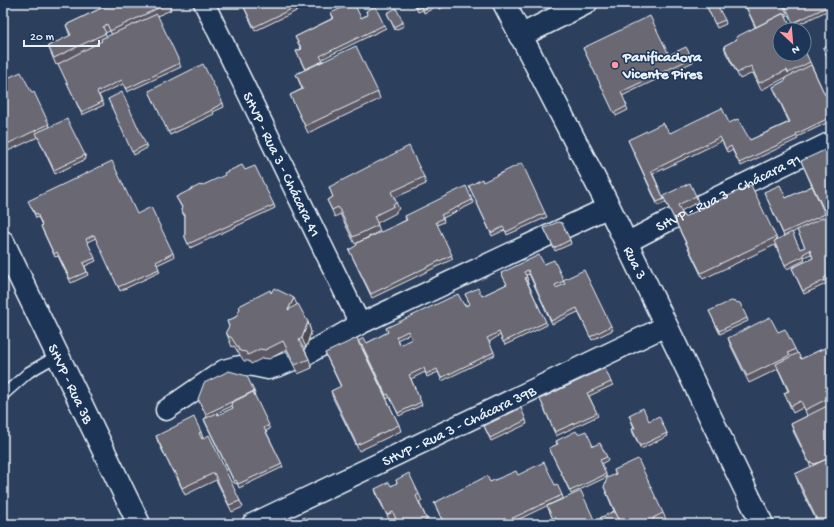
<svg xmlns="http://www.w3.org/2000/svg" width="834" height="527" font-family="'Gochi Hand',sans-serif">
<rect width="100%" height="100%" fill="#2c3f5d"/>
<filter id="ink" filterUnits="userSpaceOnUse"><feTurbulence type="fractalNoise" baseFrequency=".025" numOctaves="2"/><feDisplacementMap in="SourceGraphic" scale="8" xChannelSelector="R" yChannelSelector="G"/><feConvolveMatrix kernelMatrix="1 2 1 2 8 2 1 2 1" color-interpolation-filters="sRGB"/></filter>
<g filter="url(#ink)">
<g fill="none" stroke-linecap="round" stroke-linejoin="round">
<g stroke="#e8f1f8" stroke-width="13">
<path id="lane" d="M3,395L29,372L57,356"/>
</g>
<g stroke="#e8f1f8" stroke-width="23">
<g id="street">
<path id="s1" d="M204,3L360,324"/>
<path id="s2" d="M626,243L668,221L831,142"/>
<path d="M166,410L224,370L235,367L249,365L268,369L279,366L307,354L360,324L609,207"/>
<path id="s3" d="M252,524L666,326"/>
</g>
</g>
<g stroke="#e8f1f8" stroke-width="25">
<g id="secondary">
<path id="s4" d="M504,3L609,207L762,524"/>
<path d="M520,36L586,3"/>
<path id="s5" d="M3,242L139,524"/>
</g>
</g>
<use href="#lane" stroke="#1d3557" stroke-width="10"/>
<use href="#street" stroke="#1d3557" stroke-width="20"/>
<use href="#secondary" stroke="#1d3557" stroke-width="22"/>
</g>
<path fill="#5b5963" stroke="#e8f1f8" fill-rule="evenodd" d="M112,3H172L169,4L171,10L157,16L181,67L127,92L123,84L99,95L104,105L82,115L60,67L58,64L61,63L56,65L48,46L70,36L66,25ZM110,31L112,35L107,37L105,33Z
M242,3H313L255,31Z
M413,3H435V5L431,7L432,9L424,13L423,10L418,12Z
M437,3H454L439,9Z
M744,3H782L788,16L786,17L792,30H780V54L810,62L825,95L831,92V121L797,137L798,139L741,166L732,150L727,152L722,141L653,174L664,199L696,196L698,202L681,211L684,217L776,237L777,240L784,236L764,192L786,198L812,186L801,161L831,150V278L825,281L826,284L804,294L792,268L813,258L811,254L804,257L805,260L787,269L775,245L703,279L666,202L658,206L628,140L729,123L750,140L789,122L773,87L786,80L785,78L761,90L753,73L740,79L726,53L724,46L737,39L755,27ZM797,230L805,247L800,249L792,233Z
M784,3H831V9L795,26Z
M707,7L725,20L726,24L717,28Z
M366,11L384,25L386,28L322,59L323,61L378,92L380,99L308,133L293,101L290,95L302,89L296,74L305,70L296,51L301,49L295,37L333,18L331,13L361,18L367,15Z
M387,13L403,22L404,26L395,30Z
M583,48L669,55L692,58L693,62L622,96L628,110L616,116Z
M3,80L32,93L50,127L85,155L86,159L55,174L38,137L8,151L3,141Z
M149,91L223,103L224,107L213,112L214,114L170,135Z
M108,99L146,145L147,148L134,155Z
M245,170L274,205L275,208L190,248L185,237V217L183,214L181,210L182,208L176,197L201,186Z
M424,177L426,184L394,198L399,209L396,211V213L377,223L380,231L355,244L340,214L335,217L327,200L333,197L329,187Z
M483,182L545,213L547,217L507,235L505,230L492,236L469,186Z
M472,200L474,203L443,218L444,222L437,225L453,259L372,298L349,250L406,220L405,216Z
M30,204L137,214L173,253L174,257L157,265L160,272L120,291L96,238L87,242L96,261L85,266L88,275L71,283L58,256L55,257L42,229L41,226L42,225L38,217L36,218Z
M544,228L570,240L571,244L555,251Z
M544,264L563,280L611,326L613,330L592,340L578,312L552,324L529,274L526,275L528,280L527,281L547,325L505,345L500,335L489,342L495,355L442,381L438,372L427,377L425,372L411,379L422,405L399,416L390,397L387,399L363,349H362L399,425L401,431L359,451L333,398L331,391L341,387L328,360L325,353L358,341L367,343L388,332L386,328L464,305L466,306L470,304L465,294L482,296L507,284L501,273ZM410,334L412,339L400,345L397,340Z
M271,293L297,305L308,322L311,332L306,348H304L309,359L312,368L298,374L286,350L269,359L263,358L251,364L249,361H244L234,346L232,347L226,332L229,327L227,321L236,317L240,309L239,306Z
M709,311L747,318L748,321L720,334Z
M778,332L795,349L797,353L801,359L831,345V524H818L800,487L795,474L811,467L794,433L791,424L807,416L804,407L793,413L784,393L788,391L778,369L749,383L730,344L728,338Z
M611,382L613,385L589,396L598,416L556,436L540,399Z
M254,391L255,394L254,395L270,429L266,431L283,467L239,488L237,483L235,484L205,422L204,419L207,417L198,399ZM232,406L233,409L218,415L217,413Z
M629,415L649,421L667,433L668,436L641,449L633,433L632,429L634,428Z
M526,420L527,424L491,441L484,426Z
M201,432L203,438L240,501L243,507L232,512L216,480L185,495L177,478H176L158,442L156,436Z
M578,434L607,457L608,460L601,464L607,477L571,494L549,448L557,445L556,441Z
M614,470L663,513L666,519L656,524H603L600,518L614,511L604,487L615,474Z
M518,475L555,485L562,495L563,498L509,524H444L434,503L490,482Z
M396,480L419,494L422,501L419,502L429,524H397L395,519L390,521L377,496L375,489L391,486L397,483Z
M549,510L596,524H558L557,521L554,522Z"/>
<path fill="#4a4950" stroke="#e8f1f8" d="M294,298L298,307L288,310Z
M308,322L311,332L306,348L302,338Z"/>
<path fill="#6a6873" stroke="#e8f1f8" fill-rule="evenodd" d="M112,3H169L110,31L107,24L103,27L106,33L54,58L48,46L71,35L66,25Z
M242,3H304L254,27Z
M352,3H354L361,18L368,15L366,11L375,6L384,25L320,56L323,61L305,69L296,51L302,49L295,37L334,18L331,13Z
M414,3H430L431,6L423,10L421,7L417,9Z
M437,3H444L438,5Z
M715,3H716L725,20L715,24L707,7Z
M744,3H782L787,13L784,14V13L756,27Z
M784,3H831V5L793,23Z
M396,8L403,22L394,27L387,13Z
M784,13L792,29L790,30H780V54H804V49L810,62L788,73L787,70L759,83L751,66L737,73L724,46L737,39L736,37Z
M157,14L180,63L126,89L122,80L97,92L102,102L81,112L58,64L102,41L101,39Z
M650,16L669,55L686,47L692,58L621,92L627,106L614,113L583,48Z
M831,44V65L823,48Z
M356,46L378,92L305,126L290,95L303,89L296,74Z
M203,64L223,103L212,109V110L168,132L149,91Z
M811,65L825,95L831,92V117L796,134L797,136L739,163L731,146L726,149L720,137L651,171L664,199L657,202L628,140L663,123L670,133L722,108L729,123L738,119L750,140L790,122L773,87L786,80L785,78Z
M21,72L32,93L34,92L49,124L5,145L3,139V80Z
M122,92L146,145L132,152L108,99Z
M67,119L85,155L54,170L36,133Z
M409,146L424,177L391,192L397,203L393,204L394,206L374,216L378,225L353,237L338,207L332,210L327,200L333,197L329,187Z
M825,150L831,162V207L824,210L801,161Z
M831,150V162L826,153Z
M112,161L137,214L151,207L173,253L156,262L159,269L118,287L94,235L86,239L95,258L83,263L87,272L70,279L57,252L54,254L41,226L42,225L37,213L35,214L28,201Z
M522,163L545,213L506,232L503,227L491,233L469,186L482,179L483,182Z
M242,165L245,170L255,166L274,205L188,244L185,237V215L181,210L182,207L176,197L200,185L201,186L225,175L224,173Z
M690,183L696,196L678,205L684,217L751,185L776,237L701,273L663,196Z
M780,185L786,198L812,186L825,214L783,233L764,192Z
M466,186L472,200L441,215L443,218L436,222L452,255L371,294L349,250L357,245V243L407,220L405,216Z
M831,214V274L824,278L825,280L803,291L792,268L813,258L810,250L803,254L804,256L785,265L774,241L792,232L800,249L805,247L797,230Z
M558,222L562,223L570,240L554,248L544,228Z
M539,255L544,264L554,260L564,281L555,285L556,288L565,284L563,280L584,270L611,326L590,337L577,308L551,321L528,270L524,272L527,277L525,278L546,322L503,342L499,332L487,338L494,352L441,378L437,369L426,374L424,368L409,375L421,402L398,413L388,394L386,395L362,345L360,346L358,341L364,338L367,343L388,332L386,328L458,294L464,305L466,304V306L470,304L465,294L478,288L482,296L507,284L501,273ZM408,331L412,339L400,345L396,337Z
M831,281V292L827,283Z
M274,288L294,298L288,310L298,304L308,322L302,338L299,340L309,359L295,365L283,341L265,350L260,349L248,355L246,352L240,351L231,337H229L226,332L229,326L227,321L236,317L239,310L240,309L239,306L270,290L271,293Z
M731,301L740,303L747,318L719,331L709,311Z
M770,317L778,332L785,329L795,349L788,353L790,355L747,376L728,338Z
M357,338L399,425L357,445L331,391L341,386L325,353Z
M831,345V397L805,410L801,401L791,406L784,393L789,391L776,364L798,353L801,359Z
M605,368L611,382L587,393L597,413L555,432L540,399Z
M229,371L247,376L254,391L206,414L198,399L204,383Z
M253,392L269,425L264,428L282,464L238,484L236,480L234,481L204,419L217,413L218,415L233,408L231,403Z
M831,404V457L815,464L809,462L791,424Z
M521,408L526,420L490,438L484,426Z
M643,408L649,421L659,416L667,433L640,446L632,429L635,428L629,415Z
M194,417L201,432L199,433L202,439L209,435L240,501L229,505L214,473L182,488L175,471L173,472L156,436Z
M576,431L578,434L586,431L593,446L600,443L607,457L600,460L606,474L570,491L549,448L558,444L556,441Z
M831,457V519L819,524L795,474Z
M638,459L663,513L653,518L655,524H621L604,487L607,478L616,474L614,470Z
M544,462L555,485L557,484L562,495L500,524H447L446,522L444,523L434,503L487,476L490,482L516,471L518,475Z
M409,473L419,494L416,496L427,520L418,524H398L393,512L387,515L375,489L389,482L391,486L397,483L396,480Z
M581,491L596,524H559L555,517L553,519L547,506Z
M614,511L620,524H603L600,518Z
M305,517L307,523L309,522L310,524H289Z"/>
</g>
<circle fill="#ff9aa2" stroke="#1d3557" stroke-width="1.5" cx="615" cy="65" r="4"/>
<g text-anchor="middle" stroke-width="3" stroke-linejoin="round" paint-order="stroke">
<g font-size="15" font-weight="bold" fill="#e8f1f8" stroke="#1d3557" text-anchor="start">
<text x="623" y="61">Panificadora<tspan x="623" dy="17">Vicente Pires</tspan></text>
</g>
<g font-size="15" fill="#e8f1f8" stroke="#1d3557">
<text dy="5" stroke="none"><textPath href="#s1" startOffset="179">SHVP - Rua 3 - Chácara 41</textPath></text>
<text dy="5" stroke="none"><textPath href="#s2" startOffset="114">SHVP - Rua 3 - Chácara 91</textPath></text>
<text dy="5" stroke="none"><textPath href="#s4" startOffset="291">Rua 3</textPath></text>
<text dy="5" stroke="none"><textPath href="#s5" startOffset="157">SHVP - Rua 3B</textPath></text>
<text dy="5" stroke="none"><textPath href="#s3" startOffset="229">SHVP - Rua 3 - Chácara 39B</textPath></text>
</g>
</g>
<rect width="834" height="527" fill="none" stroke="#1d3557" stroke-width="16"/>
<rect x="8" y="8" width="818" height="511" fill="none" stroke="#e8f1f8" stroke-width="1.5" filter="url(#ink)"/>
<g transform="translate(792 42) rotate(154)"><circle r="19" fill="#1d3557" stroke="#6e8097"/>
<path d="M0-3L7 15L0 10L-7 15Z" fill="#ff9aa2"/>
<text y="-6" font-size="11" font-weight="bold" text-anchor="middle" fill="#e8f1f8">N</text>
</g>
<path d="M24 40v6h75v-6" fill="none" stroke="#e8f1f8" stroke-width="2"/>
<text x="30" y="40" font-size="12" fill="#e8f1f8" stroke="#1d3557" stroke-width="3" paint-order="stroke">20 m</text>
</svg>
